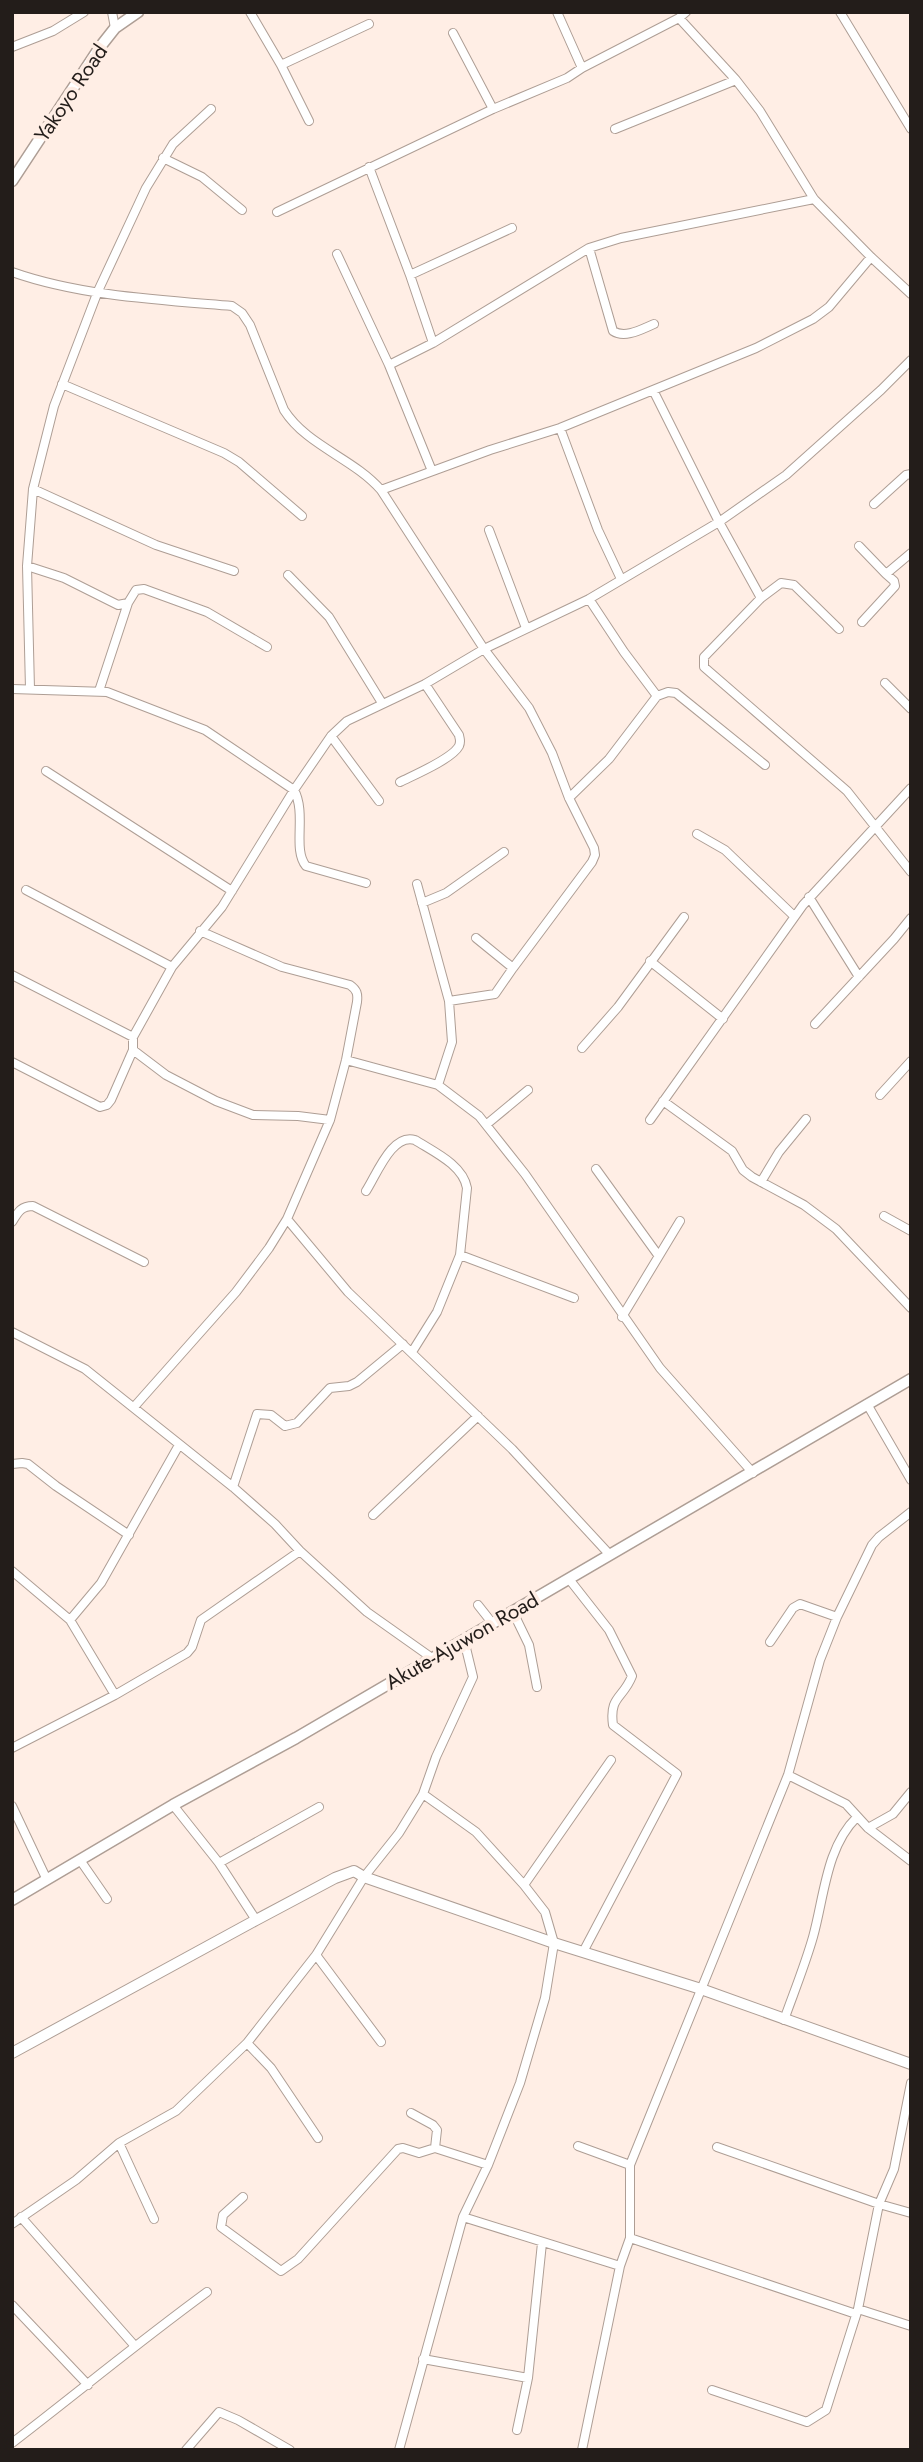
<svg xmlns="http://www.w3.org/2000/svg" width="923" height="2462" font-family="Jost,sans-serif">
<rect width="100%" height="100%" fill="#ffeee5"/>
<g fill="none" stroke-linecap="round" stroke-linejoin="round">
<g stroke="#ae9e95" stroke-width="10">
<path id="minor" d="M112,12L115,28
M250,12L281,65L309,121
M557,12L582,68
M840,12L911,129
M679,18L736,80L760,111L814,199L871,257L911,294
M453,33L493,109
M12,47L53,31L84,12
M281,65L369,24
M615,129L736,80
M163,158L202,177L242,210
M369,167L410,275L433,343
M277,212L493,109L567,78L582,68L679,18L686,12
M589,248L613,331C625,339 642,329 654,324
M337,254L389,365L432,471
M12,272C80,296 160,300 232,306L242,313L250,325L284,410C307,446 353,458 381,490L484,649L529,708L552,753L569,798L594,848L595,855L592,862L513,968L476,938
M410,275L512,228
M389,365L433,343L589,248L621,238L814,199
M62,384L224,453L239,462L302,516
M653,390L719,522L761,598
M560,428L598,530L621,579
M33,489L156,545L234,571
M381,490L490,450L560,428L756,348L813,319L829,307L871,257
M874,504L906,475L911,474
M489,530L526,628
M859,546L886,574
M27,566L64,578L118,605L128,603L136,590L144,589L207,612L267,647
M288,575L329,617L382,703
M589,599L624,652L657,696
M862,622L895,586L894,581L886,574L911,553
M839,629L794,585L781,583L761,598L704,657V667L847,791L911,872
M885,683L911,709
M12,689L107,692L205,730L294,790C307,814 292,849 306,866L366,883
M30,689L27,566L33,489L54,406L98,291L146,188L173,144L211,109
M99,691L128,603
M331,736L379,801
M46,771L232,891
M400,782C414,775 452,759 459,746C461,741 460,741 459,735L425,684
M569,798L609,759L657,696L668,692L676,693L765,765
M697,834L725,850L794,916
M417,884L449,1001L452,1042L438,1085
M26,890L172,967
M809,897L859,977
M422,903L446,893L504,852
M650,961L723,1019
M12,975L133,1037V1050L111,1100L107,1105L100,1107L12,1062
M449,1001L495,994L513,968
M815,1024L894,939L911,918
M133,1037L172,967L222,907L294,790L331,736L347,721L425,684L484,649L589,599L719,522L786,475L881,390L911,360
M582,1048L618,1007L684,917
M133,1050L166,1075L216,1101L253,1115L298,1116L330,1120
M346,1060L438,1085L479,1116L525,1174L660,1368L753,1473
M880,1095L911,1061
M663,1101L732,1151L743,1170L752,1177L804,1205L836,1229L911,1308
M650,1120L803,905L911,788
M487,1124L528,1090
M596,1169L658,1255
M761,1182L779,1152L806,1119
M366,1191C377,1174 392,1133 415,1140C434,1152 463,1165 467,1188L460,1255L437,1312L412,1352
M884,1216L911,1231
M287,1219L348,1292L512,1449L610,1555
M12,1222C18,1212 21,1206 33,1206L144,1262
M460,1255L574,1298
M622,1317L680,1221
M12,1332L85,1369L233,1487L275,1524L300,1551L367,1612L432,1658
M867,1404L911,1480
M134,1407L236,1292L269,1248L287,1219L330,1120L346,1060L357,1002C358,994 357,990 350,985L282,967L200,931
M12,1464L22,1463L28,1464L56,1486L129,1535
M233,1487L257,1414L271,1415L285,1426L297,1423L330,1388L349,1386L357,1382L403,1344
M373,1515L478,1416
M12,1571L70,1620L115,1695
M569,1579L609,1630L632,1676C623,1699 609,1696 613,1725L677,1774L583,1952
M478,1605L493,1624
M513,1612L529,1645L537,1687
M70,1620L101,1583L179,1445
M770,1642L793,1608L800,1604L837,1617
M12,1748L115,1695L187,1653L192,1647L201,1620L300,1551
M788,1775L846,1804L868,1828L911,1861
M173,1805L219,1863L256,1920
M12,1806L47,1880
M868,1828L893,1814L911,1792
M80,1860L107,1899
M219,1863L319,1807
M524,1885L611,1760
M316,1955L381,2042
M784,2020C794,1992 805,1965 813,1937C824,1898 826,1847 857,1817
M247,2043L271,2068L318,2138
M411,2113L433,2125L437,2130L435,2148
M119,2143L154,2219
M578,2146L630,2165
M717,2147L879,2204L911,2213
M243,2197L223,2215L221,2227L281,2271L298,2259L398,2149L403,2148L419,2153L435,2148L488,2165
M21,2217L134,2345
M463,2217L620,2266
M12,2224L76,2180L119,2143L176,2111L247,2043L316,1955L364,1877L399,1833L423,1794L436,1757L473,1677L464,1640
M630,2238L856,2314
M12,2305L88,2385
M858,2309L911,2326
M423,2359L528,2378
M712,2390L807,2422L826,2410L858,2309L879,2204L894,2169L911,2083
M517,2430L528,2378L542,2243
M12,2443C77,2393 140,2341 207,2292
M186,2450L219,2412L238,2420L290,2450
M399,2450L463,2217L488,2165L520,2083L545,1998L554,1943L545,1912L524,1885L476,1832L423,1794
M582,2450L620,2266L630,2238V2165L788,1775L820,1660L837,1617L872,1545L879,1537L911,1512"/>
</g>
<g stroke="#ae9e95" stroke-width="12">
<path id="tertiary" d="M12,2053L256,1920L335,1878L354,1871L364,1877L554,1943L701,1989L911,2064"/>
</g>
<g stroke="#ae9e95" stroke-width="13">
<path id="secondary" d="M12,181L100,47L115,28L138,12
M12,1900L173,1805L296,1738L911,1379"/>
</g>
<use href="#minor" stroke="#fff" stroke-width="8"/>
<use href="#tertiary" stroke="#fff" stroke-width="10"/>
<use href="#secondary" stroke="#fff" stroke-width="10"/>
</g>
<g text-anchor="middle" stroke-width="7" stroke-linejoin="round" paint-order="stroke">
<g font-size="21" fill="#231d1a" stroke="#ffeee5">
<text transform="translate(71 93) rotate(-56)" y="7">Yakoyo Road</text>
<text transform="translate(462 1641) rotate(-30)" y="7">Akute-Ajuwon Road</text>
</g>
</g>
<rect width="923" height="2462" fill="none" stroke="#231d1a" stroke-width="28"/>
</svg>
